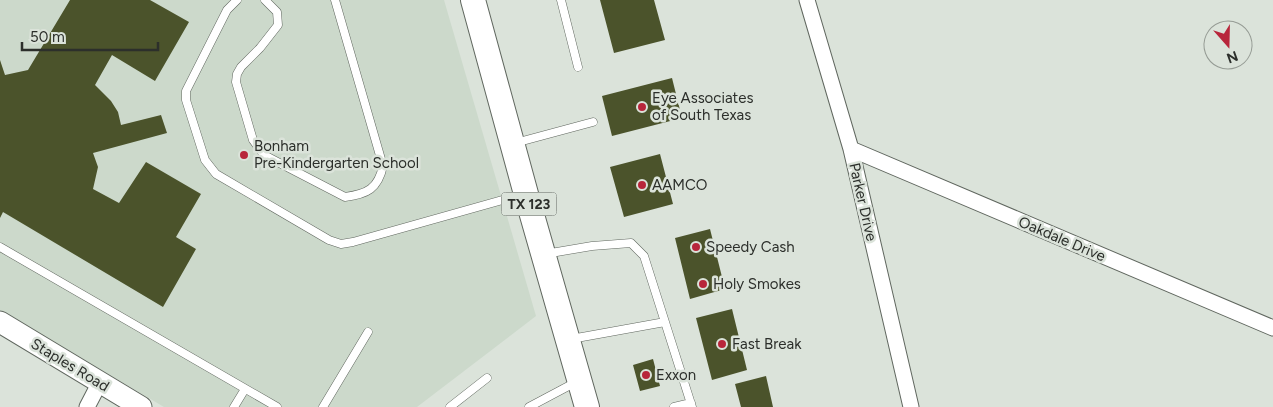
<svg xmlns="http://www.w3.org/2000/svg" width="1273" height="407" font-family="Figtree,sans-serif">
<rect width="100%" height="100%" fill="#dbe3da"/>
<path fill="#ccd9cb" d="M0,0H444L536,316L417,407H164L0,310Z"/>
<path fill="#4b532b" d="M70,0H150L189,22L155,81L112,55L95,85L111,101L118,112L121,125L161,115L167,133L93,153L98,167L93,189L119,203L146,162L201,194L176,237L196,249L163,307L3,212L0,218V60L5,75L28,70Z
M600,0H654L665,40L614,53Z
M672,78L682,118L612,136L602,96Z
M660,154L673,204L624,217L610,167Z
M710,229L725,289L690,299L675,238Z
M732,309L747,370L712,380L696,318Z
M653,359L660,386L640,391L633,365Z
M766,376L773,407H741L735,384Z"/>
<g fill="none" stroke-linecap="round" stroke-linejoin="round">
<g stroke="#60675f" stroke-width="9">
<path id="lane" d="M237,0L227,10L186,91V100L205,160L216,174L329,240L341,244L353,242L524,194
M265,0L277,12L278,25L260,48L241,67L237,74L236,82L253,140L264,155L345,197C367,194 378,189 383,166L335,0
M561,0L578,67
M515,143L593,122
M0,247L277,407
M545,254L592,246L631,243L644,256L692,407
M571,339L665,322
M234,407L245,389
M323,407L368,332
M450,407L487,378
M529,407L578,381
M674,407L691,403"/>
</g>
<g stroke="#60675f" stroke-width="17">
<path id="street" d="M807,0L851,149L911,407
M851,149L1273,328
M87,407L100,382"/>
</g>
<g stroke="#60675f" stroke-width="23">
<path id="secondary" d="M0,322L141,407"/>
</g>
<g stroke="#60675f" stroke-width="26">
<path id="primary" d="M473,0L526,194L587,407"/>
</g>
<use href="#lane" stroke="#fff" stroke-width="8"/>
<use href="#street" stroke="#fff" stroke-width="15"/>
<use href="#secondary" stroke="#fff" stroke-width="21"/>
<use href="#primary" stroke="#fff" stroke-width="24"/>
</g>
<g fill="#b8263b" stroke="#dbe3da" stroke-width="2">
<circle cx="642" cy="107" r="5"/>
<circle cx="244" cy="155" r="5"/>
<circle cx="642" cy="185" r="5"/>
<circle cx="696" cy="247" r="5"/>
<circle cx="703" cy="284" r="5"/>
<circle cx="722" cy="344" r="5"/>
<circle cx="646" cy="375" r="5"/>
</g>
<g text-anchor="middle" stroke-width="5" stroke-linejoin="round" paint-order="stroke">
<rect fill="#dbe3da" stroke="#606560" stroke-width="1" x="501.5" y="192.5" width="55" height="23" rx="4"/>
<g font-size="14" font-weight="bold" fill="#2c2f2b">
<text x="529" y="209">TX 123</text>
</g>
<g font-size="15" fill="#2c2f2b" stroke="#dbe3da" text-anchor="start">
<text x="652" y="103">Eye Associates<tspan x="652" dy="17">of South Texas</tspan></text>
<text x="254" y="151">Bonham<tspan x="254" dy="17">Pre-Kindergarten School</tspan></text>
<text x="652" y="190">AAMCO</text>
<text x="706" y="252">Speedy Cash</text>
<text x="713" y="289">Holy Smokes</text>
<text x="732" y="349">Fast Break</text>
<text x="656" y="380">Exxon</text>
</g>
<g font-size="15" fill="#2c2f2b" stroke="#dbe3da">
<text transform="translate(863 202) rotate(77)" y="5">Parker Drive</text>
<text transform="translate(1062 239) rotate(23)" y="5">Oakdale Drive</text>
<text transform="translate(70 365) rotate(31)" y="5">Staples Road</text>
</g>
</g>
<g transform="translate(1228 45) rotate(160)"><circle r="24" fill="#dbe3da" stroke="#959b94"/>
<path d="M0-4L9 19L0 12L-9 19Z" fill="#b8263b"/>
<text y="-8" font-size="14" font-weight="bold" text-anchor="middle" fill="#2c2f2b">N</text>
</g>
<path d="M22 42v8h136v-8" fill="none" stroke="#2c2f2b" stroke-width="2.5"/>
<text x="30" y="42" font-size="15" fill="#2c2f2b" stroke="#dbe3da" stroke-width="4" paint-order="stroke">50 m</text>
</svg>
